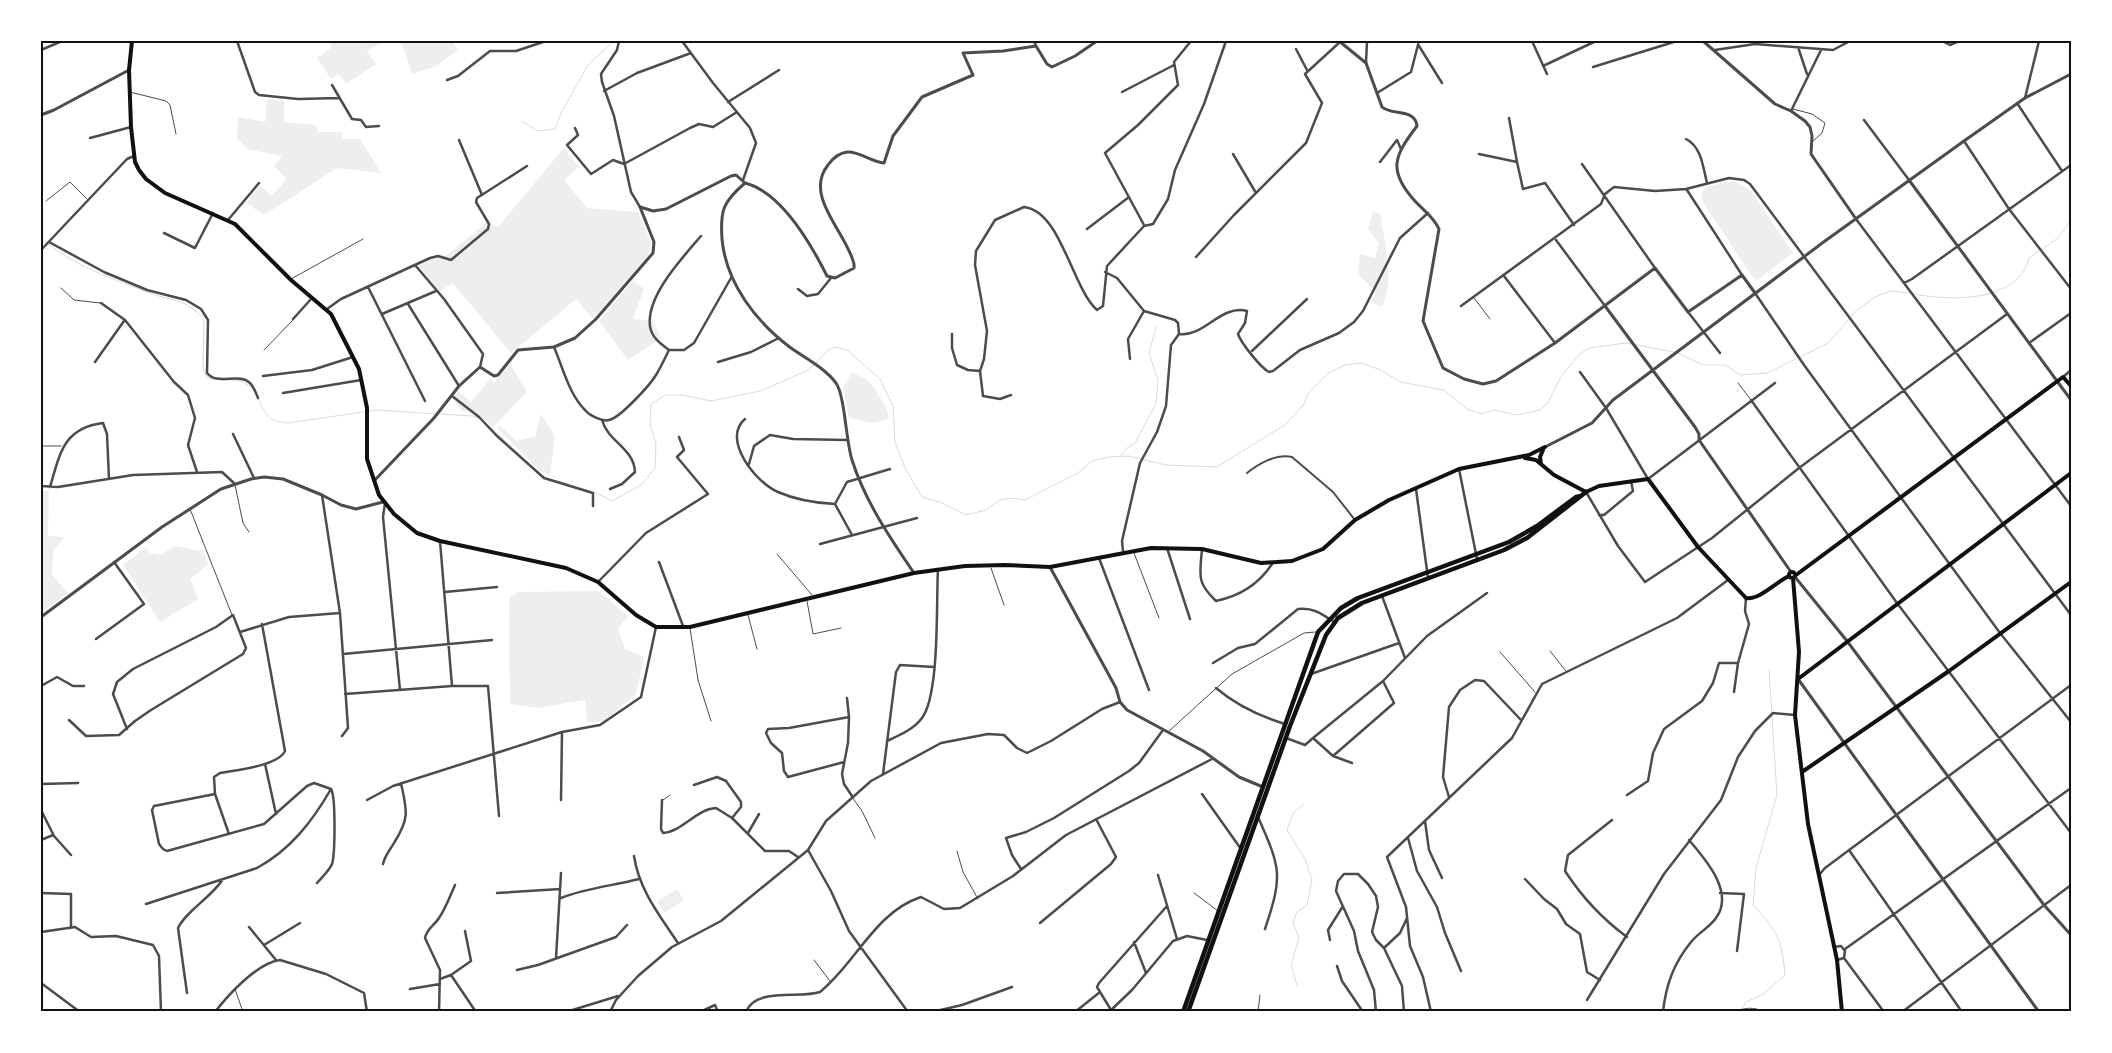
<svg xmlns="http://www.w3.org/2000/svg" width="2112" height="1053" font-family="'Public Sans',sans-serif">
<rect width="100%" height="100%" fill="#fff"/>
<path fill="#eee" d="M330,41H386L367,51L376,64L346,84L339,74L331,79L317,58L331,48Z
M401,41H452L458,50L436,66L412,74Z
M267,99L284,101V122L316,125L318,132H342L343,139H360L381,173L337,168L264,215L246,203L260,186L272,196L287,179L274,166L282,156L247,149L237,138L238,117L265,122Z
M564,148L579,167L564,180L587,208L638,212L652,245L647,257L593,319L576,299L511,353L453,283L439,292L419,266C428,260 435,254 446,256L487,222L498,227Z
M1725,182H1736L1751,191L1793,253L1757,280L1751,275L1703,202L1701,194L1706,187Z
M1373,211L1380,214C1385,245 1395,277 1382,307L1371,302L1376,292L1358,274L1360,254L1375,258L1379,243L1368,229Z
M633,281L644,289L633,319L653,321L661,338L628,360L599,321Z
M510,364L527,392L493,427C483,418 476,411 462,411L452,398L458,391L471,402L490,379L495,382Z
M852,372L870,382L886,407L889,419L873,423L849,418L843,388Z
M541,414L555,436L550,475L539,470L497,428L499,425L517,441L535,436Z
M41,491H49L48,536L64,537L53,551L52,575L68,593L43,611H41Z
M174,546L203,551L208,564L190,579L198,599L160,622L123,565L146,547L150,553L161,555Z
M599,591L628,616L618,629L625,649L644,657L636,694L604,721L587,723L585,700L538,708L510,704L509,598L518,592Z
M677,889L684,900L664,913L657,902Z"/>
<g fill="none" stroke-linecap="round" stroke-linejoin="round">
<path stroke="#d9d9d9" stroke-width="1" d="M522,121L537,131L555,129L562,111L588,65L614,41
M41,238C71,265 113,279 150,293C176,303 183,297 204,319L203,368L207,378C219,382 235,377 245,383C266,394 254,421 288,423L377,410L436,414
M1914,294C1949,301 2018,303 2029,258L2058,238L2071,220
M1678,353L1703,365H1725L1740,375L1767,373L1828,343L1856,311L1875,297L1891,291L1910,293
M440,414L473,416L480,419
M489,426L521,456
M1121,455L1127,448L1135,443L1156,404L1158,380L1149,353L1156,327
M553,480L568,484
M594,492L612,501L641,485L655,468L656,443L650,425L651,404L665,395H682L711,401L760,391L809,370L828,350L836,347L847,350L880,379L893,406L895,442L905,468L922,497L940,502L966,515L986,510L1000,500L1012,498L1025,500L1078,473L1092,461L1108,457L1129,456L1166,465L1217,467L1286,424L1304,404L1309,392L1327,374L1345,365L1361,363L1381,370L1400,382L1444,390L1467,409L1481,414L1494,410L1517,415L1540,410L1548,403L1562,375L1580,354L1589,348L1626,343L1674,352
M1297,985L1291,965L1299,938L1293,923L1297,912L1307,905L1312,880L1305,859L1287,830L1293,813L1304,804
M1740,1012L1746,1002L1762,995L1785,975C1782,939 1777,931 1753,905L1756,868L1777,795L1769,671"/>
<path stroke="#4c4c4c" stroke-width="1" d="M130,92L166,101L170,105L176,134
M1793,109L1812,114L1825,123L1822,133L1812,142
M46,201L70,182L87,199
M291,279L363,239
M61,288L74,300L100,303
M1474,298L1490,319
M264,350L293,320
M1738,383L1751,400
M41,446H61
M235,485L243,523L249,532
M190,509L232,615
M1134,553L1159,618
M777,554L812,595
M991,568L1004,605
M807,601L813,634L841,628
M748,615L757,649
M690,628L698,680L711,721
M1550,651L1566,671
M1500,652L1535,692
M1169,731L1232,674L1304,633L1315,632
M852,797L862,811L875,838
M663,800L670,795
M957,851L963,872L978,899
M1194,893L1218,911
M814,960L830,981
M235,989L243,1012
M1258,1012L1260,995
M1733,1012C1744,1008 1754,1006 1764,1012"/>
<path stroke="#4c4c4c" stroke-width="2" d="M1247,473C1258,464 1277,453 1292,457L1333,492L1355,520"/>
<path stroke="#4c4c4c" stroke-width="2.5" d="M237,41L255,92L259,95L298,99L339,98
M619,41L617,50L601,74L602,82L614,116L631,192L640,207
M682,41L713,83L750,128L756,143L743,180
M1034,41L1036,46
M1532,41L1547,74
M1942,41L1950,45L1959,41
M1419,46L1442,83
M1798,47L1807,74
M1296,49L1307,70
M41,50L62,41
M1715,50L1755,44L1833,50L1850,41
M1366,63L1367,41
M1543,66L1596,41
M1593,67L1677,41
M447,80L458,76L490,51H516L546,41
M332,85L352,119L361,120L366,127L379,126
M604,91L637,73L691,53
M1122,92L1174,65
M1377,93L1411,72L1419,41
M2025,98L2039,41
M728,102L779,70
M2017,103L2062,171
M1791,111L1821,50
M1509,118L1517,162
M1864,120L1909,180
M575,128L578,135L567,145L591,174L613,160L624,164L690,128L699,124L713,127L737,112
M90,138L131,127
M1686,139C1702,147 1703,168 1707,183
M459,140L482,195
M1964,141L2009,209L2071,289
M1233,154L1256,193
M1479,154L1517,162L1523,189L1545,183L1574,225
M1380,162L1397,140L1401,149
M1582,164L1655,268
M1687,190L1742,275
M1856,219L2071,506
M228,220L259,183
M1144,225L1105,153L1138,125L1178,85L1174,62L1191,41
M1144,226L1153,224L1168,199L1175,170L1204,104L1226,41
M1087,229L1129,197
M164,233L195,248L213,213
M1556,240L1605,306
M49,242L104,272L147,290L186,300L201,309L208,320L207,373C217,386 239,372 250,383C254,387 256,393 258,398
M41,250L127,159L134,156
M1196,257L1234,215L1306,143L1322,103L1305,74L1340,42
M415,265L444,299L483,354L480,367
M1105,272L1117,278L1144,311L1175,320L1178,323L1179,334
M1504,276L1555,343
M1904,283L1912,279L2071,165
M368,287L425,401
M798,289L807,296L818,294L831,278
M1755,293L1804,365L2000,633L2071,722
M101,303L125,320L174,382L188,395L195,418L188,445L197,472
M408,304L459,386
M1461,306L1601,204L1605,194L1614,187L1655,191L1686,189L1729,178L1744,180L1750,184L2071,615
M327,309L341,299L430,258L438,256L451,260L488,229L489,224L476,202L477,198L527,166
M1688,312L1720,353
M382,314L436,291
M293,319L312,298
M952,334V348L957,365L968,370L980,371L984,359L987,331L975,265L976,251L995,220L1024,207C1061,211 1072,288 1097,310L1103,306L1107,266L1144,226
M1179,334C1203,338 1221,304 1247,311L1245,323L1238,334C1241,343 1261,368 1269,372L1273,371L1300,350L1339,333L1354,322L1363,311L1400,238L1428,213
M2029,343L2071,313
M554,347C563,368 569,394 585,410C589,415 602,422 609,420C620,418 650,385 656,375C661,367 665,358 669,350H684L694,343L731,278
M669,350C661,344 651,337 650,326C646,296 683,257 701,236
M1252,351L1307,299
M1130,359L1128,339L1144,311
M95,362L124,321
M718,362L751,352L779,338
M980,371L983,396L1000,399L1011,395
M1580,372L1606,408L1648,479L1775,383
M263,376L312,370L353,357
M2063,377L2071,370
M283,393L361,380
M452,396L479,417L497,436L544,478L593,493V506
M1751,400L1897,603L2071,833
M745,419C721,439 756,483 778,492C796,500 815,503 835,504
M602,420C608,442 634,448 635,472L622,484L610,489
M233,434L254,478
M749,464L754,446L770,435L793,439L847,440
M1459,469L1477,559
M41,486L58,487L133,475L222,472L235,484
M50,487C60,454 63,428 103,423L107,434L109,479
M1416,489L1428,578
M1586,492L1618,546L1645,582L1712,538L1799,468L2007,314
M322,495L340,613L348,728L342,736
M385,503L383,517L400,690
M1599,515H1604L1633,491L1631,481
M852,535L835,504L847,482L890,469
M440,541L452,686
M820,544L917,518
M1167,548L1190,619
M1202,549C1200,575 1196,582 1216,601C1240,596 1259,584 1272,564
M1123,551L1122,541L1140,463L1157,432L1166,406L1171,345L1179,334
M1099,558L1149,690
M659,562L683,626
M598,582L646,533L708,494L677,457L684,450L679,437
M445,592L497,587
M1382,596L1405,658
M240,632L289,617L340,613
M96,639L144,604L114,562
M343,654L492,640
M1213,663L1238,648L1255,644L1298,609C1313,607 1322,614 1334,622
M1311,674L1399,643
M41,686L57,677L73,686H84
M1216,688C1236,705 1259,716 1285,724
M1734,692L1738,663L1749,624L1745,611L1746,598
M345,694L452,686H488L499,816
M847,698L849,717L848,743L842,774L844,784L852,796
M69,720L86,736L119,735L135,721L151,710L243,654L246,648L233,615L216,627L133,669L117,682L113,694L127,729
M1286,738L1305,745L1313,738L1333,756L1352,763
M1313,738L1383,681L1427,636L1487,593
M887,741C900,735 914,729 922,718C940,694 936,602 938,569
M1333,756L1394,703L1383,681
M844,762L788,777L784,771L782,753L771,743L766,733L768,729L789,728L849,717
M265,764L276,814
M883,774L896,672L900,665L934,667
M41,784L78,783
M694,785L717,777L726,781L741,802V807L732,818
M1202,794L1241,849
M1627,795L1648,781L1653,753L1664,729L1702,701L1713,683L1719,663H1738
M1449,797L1443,777L1449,707L1460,690L1475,680L1484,681L1521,720
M367,800L393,786L562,732L600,725L641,697L656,627
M561,800L562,732
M662,800L661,829L663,833C682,832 696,809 716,808L732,818L765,851H789L798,857
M41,810L54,836L71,855
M1258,817C1281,869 1283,875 1265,929
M1612,820L1568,855L1565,871C1582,897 1601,918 1627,937
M1425,821L1429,850L1442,878
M748,833L759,814
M229,834L215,794L214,777L220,773C236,770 278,766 285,751L262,624
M1408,838L1417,871L1437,907L1445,933L1461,971
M41,840L53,835
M808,850L831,891L849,931L908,1012
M1849,850L1962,1012
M634,856C639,890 660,916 678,943
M383,864C385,855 390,850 394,843C410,818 407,811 401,783
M1021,869L1012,855L1006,838L1026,832L1054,818L1129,771L1139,763L1163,730
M1158,875L1177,939
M1819,875L1825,868L2071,685
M1525,879L1544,899L1557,909L1566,924L1580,934L1587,972L1600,980
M317,883C322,877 329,871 332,864C335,855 336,797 331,789
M41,893L71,894V928
M497,893L560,889
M1720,893L1744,894L1737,951
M561,898C586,888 612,886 639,879
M146,904L257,868C290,850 312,822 331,789L314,783L307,786L264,824L167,851L163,849L159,844L152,810L154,806L215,794
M1040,923L1111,864L1116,857L1096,819
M249,927L276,960
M41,932L75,927L91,937L116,936L153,945L159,956L161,1012
M1330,940L1328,930L1343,906
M1134,942L1146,973
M264,945L300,923
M1834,947L1841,946L1845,951L1844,958L1837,960
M1384,948L1400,933L1407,918
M1845,949L2071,788
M556,958L561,873
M1844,958L1884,1012
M1337,966L1342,981L1363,1012
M517,970L538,965L616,937L627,925
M451,975L471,961L465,931
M440,979L451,975L476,1012
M41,983L80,1012
M410,989L440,984
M1100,992L1111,1010
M187,993L178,928C187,910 212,897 223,879
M1587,1000L1664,874L1721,800L1738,757L1755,731L1773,713L1795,715
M215,1012C228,995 257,963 280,960L326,974L364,993L367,1012
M439,1012L440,970L425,938C427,928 434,926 439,918C446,908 450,896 455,885
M566,1012L618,996
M610,1012L616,1000L638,976L672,947L721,921L808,850L826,821L871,781L941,743L988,734L1004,735L1017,748L1027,753L1051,741L1102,709L1120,702
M700,1012L715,1005L718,1012
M746,1012C755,987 800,999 820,992C856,963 875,912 921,897L944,909L960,908L1013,876L1066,835L1212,759
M932,1012L962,1005L1012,987
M1075,1012L1100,992L1097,987L1099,983L1167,906
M1109,1012L1132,990L1173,941L1187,936L1207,940
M1376,1012L1374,990L1358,951L1354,931L1336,891L1338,881L1344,874H1358L1368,884L1376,896L1378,907L1372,932L1376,940L1384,948L1402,986L1404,1012
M1431,1012L1423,977L1410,946L1406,907L1387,857L1512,738L1542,684L1677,618L1728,580
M1663,1012C1666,984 1674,963 1691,942C1698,933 1710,927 1716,918C1735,892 1705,859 1689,840
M1902,1012L2071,885"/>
<path stroke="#4c4c4c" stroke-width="3" d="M1339,41L1366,63L1382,107C1392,116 1415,108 1417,126C1395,155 1387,170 1414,200C1423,210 1434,217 1439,229L1423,321L1443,368L1464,379L1483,384L1496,381L1555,343L1655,268L1688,312L1742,275L1755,293
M1703,41L1775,104L1791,111L1805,121L1810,127L1812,136L1811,154L1856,219
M41,115L54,110L129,70
M1909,180L2071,400
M640,207L653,211L666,209L731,176L736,175L745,183
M1605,306L1695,427L1699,434V440L1791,572
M1545,447L1592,423L1613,400L1825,241L1964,141L2025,98L2071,74
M374,481L434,418L459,386L480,367L494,376L498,375L518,350L554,347L575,338L596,319L653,253L654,242L640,207
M1050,567L1116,688L1120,702L1127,710L1203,751L1239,777L1263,787
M914,573C890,538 865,501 852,460C846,442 845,396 836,383C825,368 805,358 791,348C756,322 726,283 722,239C720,210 723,202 745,183C781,192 811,244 827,276L835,278L854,268V264C847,233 803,196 828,165C833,158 839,153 847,152C859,151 872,162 884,163L893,136L922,97L973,75L963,53L1003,51L1036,46L1047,64L1052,67L1075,56L1097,41
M1795,577L1847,641L2044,905L2071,935
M41,617L162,527L221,489L251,479L264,477L283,479L322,495L341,505L356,509L383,502
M1798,679L2039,1012"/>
<path stroke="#111" stroke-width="4" d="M132,41L129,70L131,127L135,162L139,170L146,179L165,193L235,224L291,280L331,314L359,369L367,408V459L379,495L394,514L417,533L440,541L566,568L598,582L636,615L656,627H690L914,573L965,566L1005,565L1050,567L1151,548L1202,549L1261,563L1292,561L1323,549L1355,520L1389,500L1459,469L1529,455L1545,447
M1525,458L1536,460L1554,475L1586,492L1599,486L1648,479L1698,547L1746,598C1760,600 1776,582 1789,576
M1541,464L1540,457L1543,450
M1789 575a3 3 0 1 1 6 0a3 3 0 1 1-6 0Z
M1796,575L2063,377L2071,386
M1793,578L1799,652L1795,715L1808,824L1837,960L1842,1012
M1798,679L2071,473
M1802,772L1949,671L2071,582"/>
<path stroke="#111" stroke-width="4.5" d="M1183,1012L1318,632L1341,608L1358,598L1509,542L1537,526L1576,497L1581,496
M1188,1012L1290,726L1326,635L1338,618L1362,603L1504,550L1527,538L1586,492"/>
</g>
<rect width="2112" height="1053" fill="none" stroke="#ffffff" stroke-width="85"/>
<rect x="42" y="42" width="2028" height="968" fill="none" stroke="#111" stroke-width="2"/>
</svg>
